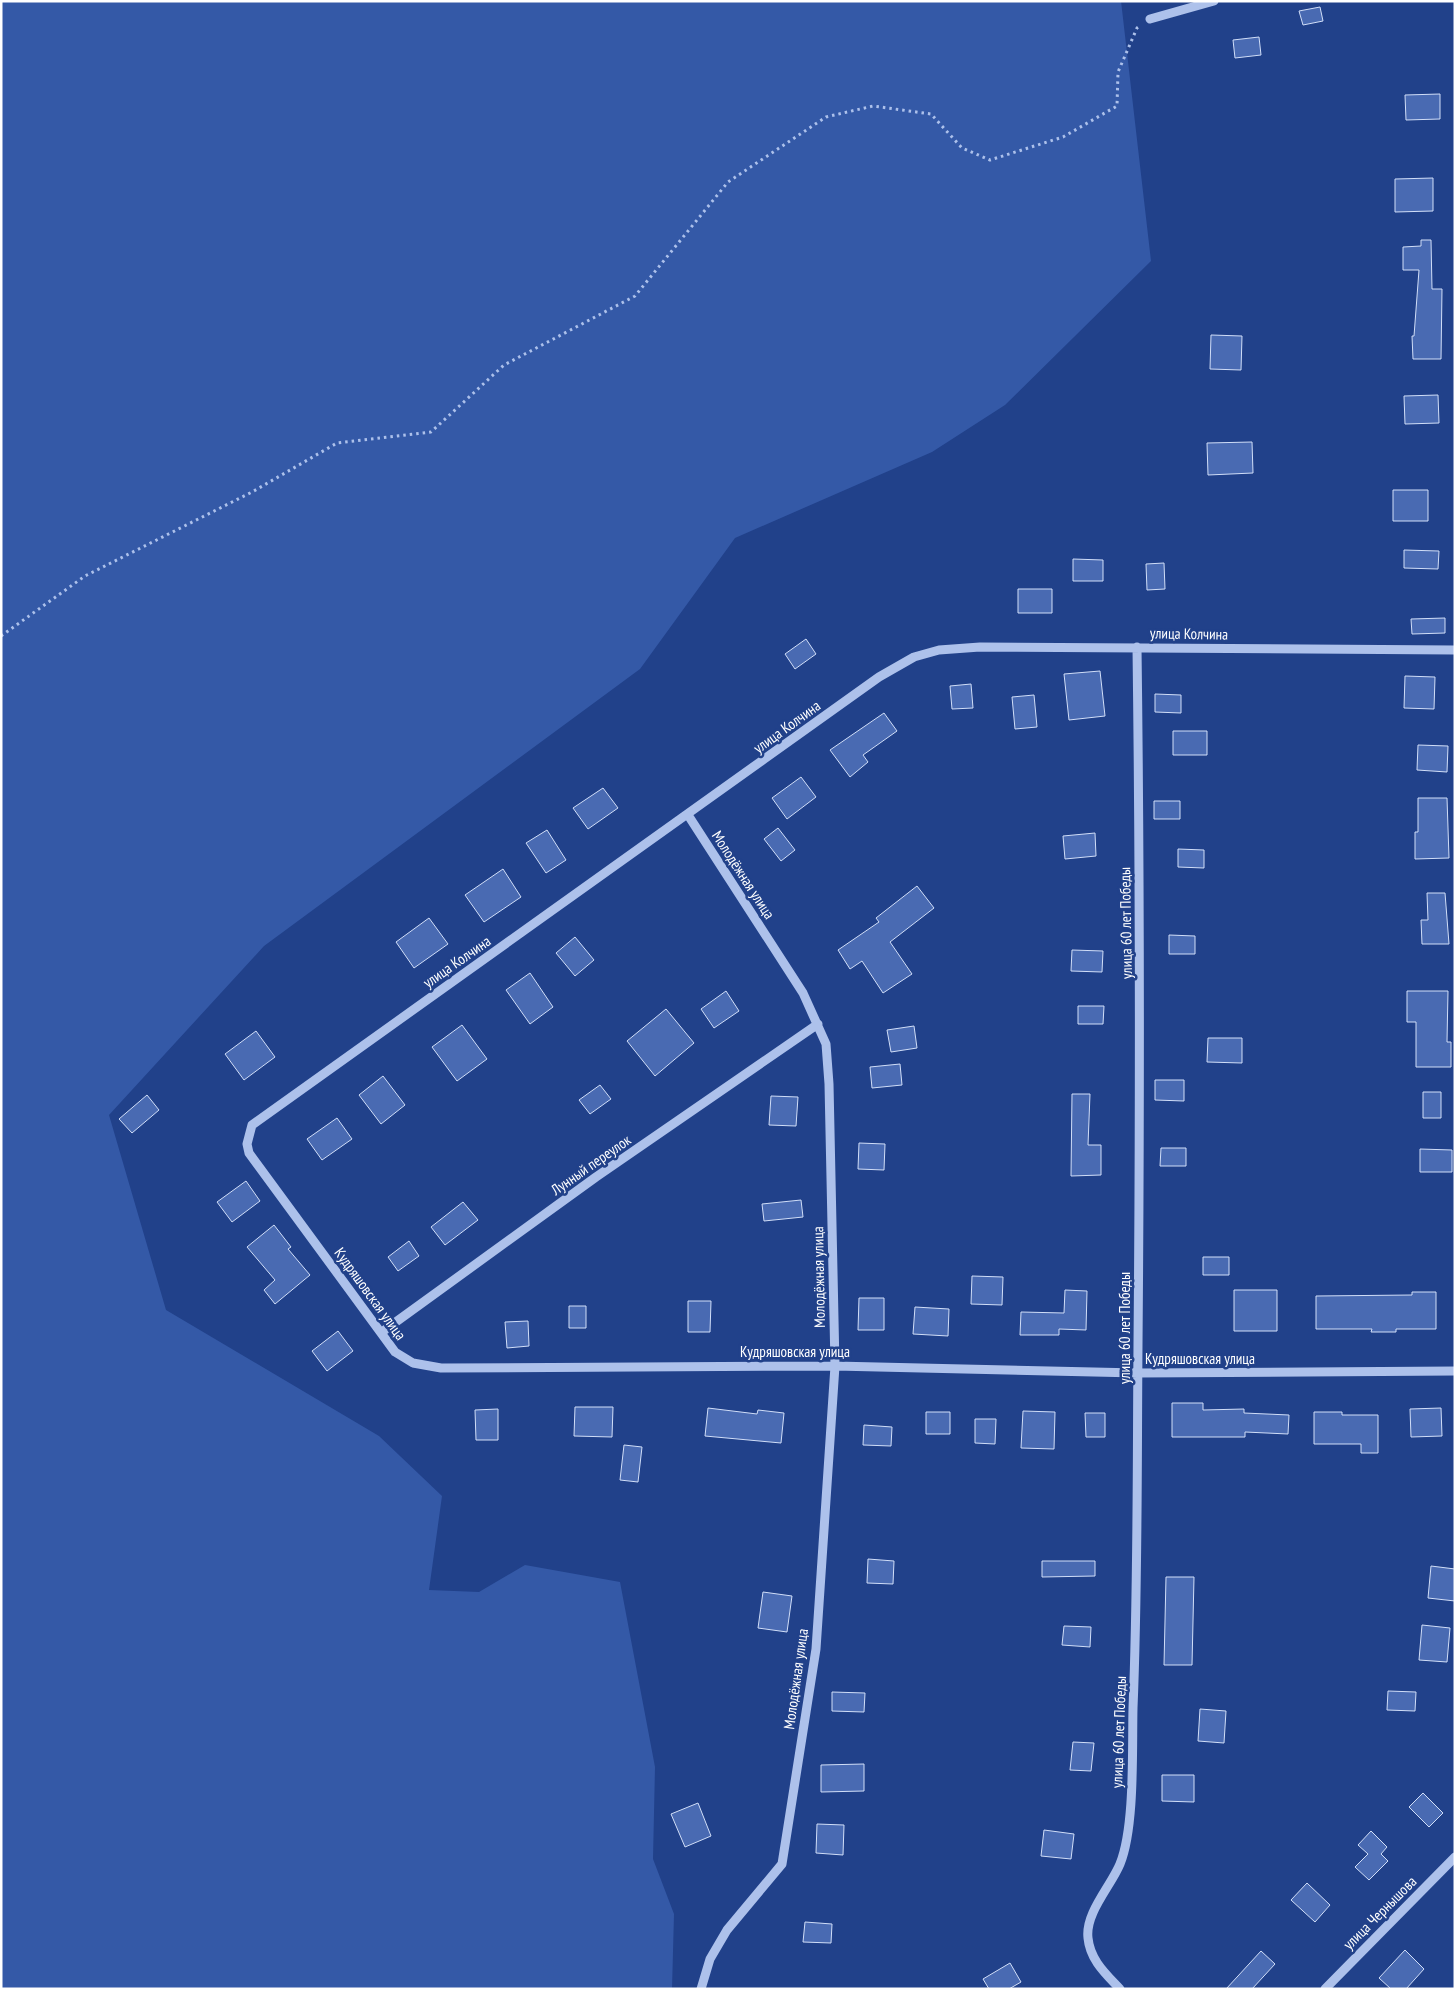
<svg xmlns="http://www.w3.org/2000/svg" width="1456" height="1990" font-family="'PT Sans Narrow',sans-serif">
<rect width="100%" height="100%" fill="#21418a"/>
<path fill="#3459a7" d="M1,1H1121L1151,261L1005,405L932,452L735,538L640,669L264,946L109,1115L166,1310L379,1436L442,1496L429,1590L479,1592L525,1565L620,1582L655,1767L653,1859L674,1914L672,1989H1Z"/>
<path fill="#496ab2" stroke="#d1def8" d="M1320,7L1323,21L1303,25L1299,11Z
M1259,37L1261,55L1235,58L1233,40Z
M1440,94V119L1406,120L1405,95Z
M1433,178V211L1395,212V179Z
M1421,240H1431L1432,289H1442L1441,359H1413L1412,336H1414L1419,270H1403V247L1421,246Z
M1211,335L1242,336L1241,370L1210,369Z
M1438,395L1439,423L1405,424L1404,396Z
M1252,442L1253,473L1208,475L1207,443Z
M1393,490H1428V521H1393Z
M1404,550L1439,551L1438,569L1404,568Z
M1073,559L1103,560V581H1073Z
M1164,563L1165,589L1147,590L1146,564Z
M1018,589H1052V613H1018Z
M1445,618V633L1412,634L1411,619Z
M806,639L816,654L795,669L785,654Z
M1100,671L1105,716L1069,720L1064,674Z
M1405,676L1435,677L1434,709L1404,708Z
M971,684L973,708L952,709L950,686Z
M1155,694L1181,695V713L1155,712Z
M1034,695L1037,727L1015,729L1012,697Z
M884,713L897,731L863,755L868,762L850,777L830,750Z
M1173,731H1207V755H1173Z
M1418,745L1448,746L1447,772L1417,770Z
M801,777L816,797L787,819L772,798Z
M603,788L618,808L588,829L573,808Z
M1418,798H1447L1449,858L1415,859V832H1418Z
M1154,801H1180V819H1154Z
M778,828L795,850L781,861L764,839Z
M547,830L566,860L546,873L526,843Z
M1095,833L1096,856L1065,859L1063,836Z
M1178,849L1204,850V868L1178,867Z
M503,869L521,897L484,922L465,895Z
M917,886L934,908L890,942L912,974L883,993L862,961L850,969L838,950L879,922L876,918Z
M1427,893H1445L1449,944H1422L1421,920H1428Z
M429,918L448,944L414,968L396,942Z
M1169,935L1195,936V954H1169Z
M575,937L594,960L575,976L556,953Z
M1072,950L1103,951L1102,972L1071,971Z
M530,973L553,1007L530,1024L506,990Z
M726,991L739,1011L714,1028L701,1009Z
M1407,991H1448L1447,1042H1451V1067H1416V1022H1407Z
M1078,1006H1104L1103,1024H1078Z
M666,1009L694,1043L655,1076L627,1041Z
M462,1025L487,1059L457,1081L432,1047Z
M914,1026L917,1048L891,1052L887,1030Z
M256,1031L275,1057L244,1080L225,1054Z
M1208,1038H1242V1063L1207,1062Z
M900,1064L902,1085L872,1088L870,1067Z
M383,1076L405,1105L381,1124L359,1095Z
M1155,1080H1184V1101L1155,1100Z
M600,1085L611,1099L590,1114L579,1100Z
M1423,1092H1441V1118H1423Z
M1072,1094H1090L1088,1145H1101V1175L1071,1176Z
M147,1095L159,1110L132,1133L119,1119Z
M771,1096L798,1097L796,1126L769,1125Z
M337,1118L352,1139L322,1160L307,1139Z
M859,1143L885,1144L884,1170L858,1169Z
M1161,1148H1186V1166H1160Z
M1420,1149L1452,1150V1172H1420Z
M246,1181L260,1201L232,1222L217,1202Z
M801,1200L803,1217L764,1221L762,1204Z
M463,1202L478,1220L445,1245L431,1227Z
M274,1225L291,1247L288,1249L310,1275L275,1304L264,1290L275,1280L247,1247Z
M409,1241L419,1256L398,1271L388,1257Z
M1203,1257H1229V1275H1203Z
M972,1276L1003,1277L1002,1305L971,1304Z
M1065,1290L1087,1291L1086,1330L1059,1329V1335H1020L1021,1312L1064,1313Z
M1234,1290H1277V1331H1234Z
M1412,1292H1436V1329H1396V1332H1371L1372,1329H1316V1296L1412,1295Z
M859,1298H884V1330H858Z
M688,1301H711L710,1332H688Z
M569,1306H586V1328H569Z
M915,1307L949,1309L948,1336L913,1334Z
M528,1321L529,1346L507,1348L505,1322Z
M338,1331L353,1351L327,1371L312,1351Z
M1172,1403H1203V1410L1244,1409V1413L1289,1415L1288,1434L1245,1432V1437H1172Z
M575,1407H613L612,1437L574,1436Z
M708,1408L757,1414L758,1410L784,1413L781,1443L705,1436Z
M1441,1408L1442,1436L1411,1437L1410,1409Z
M498,1409V1440H476L475,1410Z
M1023,1411L1055,1412L1054,1449L1021,1448Z
M926,1412H950V1434H926Z
M1314,1412H1342V1415H1378V1453H1361V1444H1314Z
M1085,1413H1105V1437H1086Z
M975,1419H996L995,1444L975,1443Z
M864,1425L892,1427L891,1446L863,1445Z
M624,1445L642,1447L638,1482L620,1480Z
M868,1559L894,1561L893,1584L867,1583Z
M1042,1561H1095V1576L1042,1577Z
M1431,1566L1455,1569V1601L1428,1598Z
M1166,1577H1194L1192,1665H1164Z
M763,1592L792,1596L787,1632L758,1628Z
M1422,1625L1450,1628L1447,1662L1419,1660Z
M1064,1626L1091,1627L1090,1647L1062,1645Z
M1388,1691L1416,1692L1415,1711L1387,1710Z
M832,1692L865,1693L864,1712L832,1711Z
M1200,1709L1226,1711L1224,1743L1198,1741Z
M1073,1742L1094,1743L1091,1771L1070,1770Z
M864,1764V1791L821,1792V1765Z
M1162,1775H1194V1802L1162,1801Z
M1423,1793L1443,1813L1429,1827L1409,1807Z
M698,1803L711,1836L685,1847L671,1814Z
M817,1824L844,1825L843,1855L816,1853Z
M1044,1830L1074,1834L1071,1859L1041,1856Z
M1371,1831L1387,1847L1381,1854L1388,1861L1369,1880L1355,1867L1368,1854L1358,1845Z
M1307,1883L1330,1905L1315,1922L1291,1900Z
M805,1922L832,1924L831,1943L803,1942Z
M1405,1950L1424,1969L1406,1989H1391L1379,1978Z
M1261,1951L1275,1964L1252,1989H1226Z
M1010,1963L1021,1982L1009,1989H989L983,1979Z"/>
<g fill="none" stroke-linecap="round" stroke-linejoin="round">
<path stroke="#adc1eb" stroke-width="3" stroke-dasharray="2.5 4" stroke-linecap="butt" d="M1,636L85,576L252,492L337,443L431,432L504,365L635,296L728,182L826,117L873,106L931,114L962,148L990,160L1063,137L1117,106L1118,72L1137,28L1141,25"/>
<path stroke="#adc1eb" stroke-width="9" d="M1150,19L1214,1
M1455,650L980,647L939,650L914,657L879,677L252,1125L247,1144L249,1153L395,1352L413,1363L441,1368L835,1366L1138,1373L1455,1371
M688,815L803,993L826,1044L829,1084L835,1366L816,1649L782,1864L727,1930L710,1959L701,1989
M382,1332L596,1177L818,1024
M1120,1989C1106,1974 1090,1960 1088,1938C1085,1913 1111,1886 1120,1864C1135,1827 1132,1750 1133,1708C1138,1587 1137,1466 1138,1345C1140,1112 1140,880 1137,647
M1325,1989L1455,1857"/>
</g>
<g text-anchor="middle" stroke-width="5" stroke-linejoin="round" paint-order="stroke">
<g font-size="15" fill="#fff" stroke="#21418a">
<text transform="translate(1189 634) rotate(1)" y="5">улица Колчина</text>
<text transform="translate(787 727) rotate(-36)" y="5">улица Колчина</text>
<text transform="translate(743 875) rotate(57)" y="5">Молодёжная улица</text>
<text transform="translate(1126 923) rotate(-91)" y="5">улица 60 лет Победы</text>
<text transform="translate(457 962) rotate(-35)" y="5">улица Колчина</text>
<text transform="translate(591 1165) rotate(-35)" y="5">Лунный переулок</text>
<text transform="translate(819 1277) rotate(-91)" y="5">Молодёжная улица</text>
<text transform="translate(370 1294) rotate(54)" y="5">Кудряшовская улица</text>
<text transform="translate(1125 1328) rotate(-90)" y="5">улица 60 лет Победы</text>
<text x="795" y="1357">Кудряшовская улица</text>
<text x="1200" y="1364">Кудряшовская улица</text>
<text transform="translate(796 1679) rotate(-82)" y="5">Молодёжная улица</text>
<text transform="translate(1119 1732) rotate(-88)" y="5">улица 60 лет Победы</text>
<text transform="translate(1380 1913) rotate(-45)" y="5">улица Чернышова</text>
</g>
</g>
<rect width="1456" height="1990" fill="none" stroke="#ffffff" stroke-width="5"/>
</svg>
